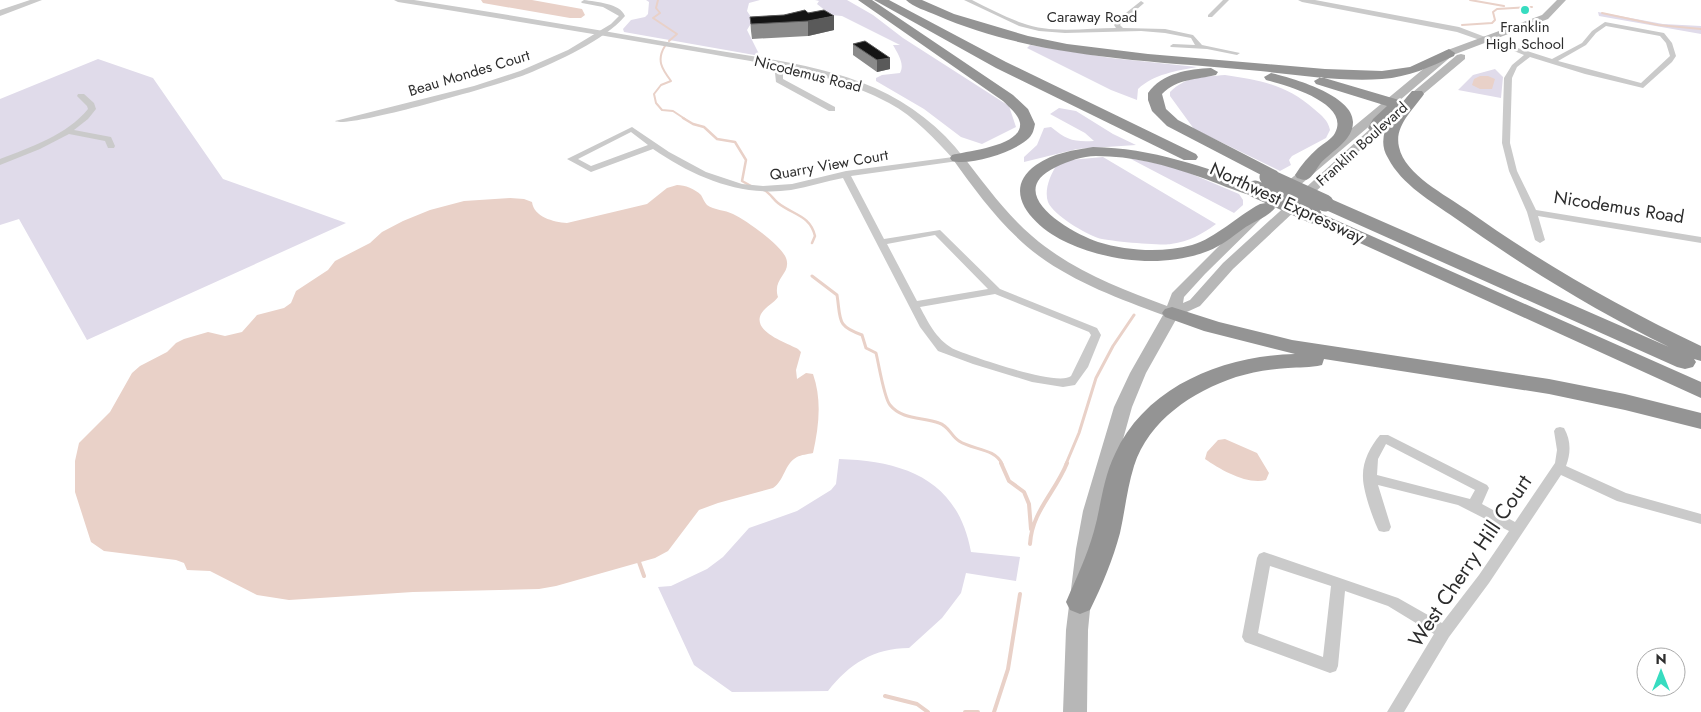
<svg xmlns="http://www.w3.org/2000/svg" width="1701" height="712" font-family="Jost,sans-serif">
<rect width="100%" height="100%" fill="#fff"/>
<path fill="#e0dbea" d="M646,0H760L749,3L747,11L753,20L747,30L760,56L624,32L623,29L631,20L645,17L648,14L649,2Z
M815,0H847L873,15L903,38L1009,106L1016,127L982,144L961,137L924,109L876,81V78L882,75L900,73C905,64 898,54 893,45H900L842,16L831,15L817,4L819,1Z
M1598,12L1663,24L1701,26V34L1599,16Z
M1030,45L1111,58L1197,67C1176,71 1154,74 1138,89L1137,100L1111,90L1027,48Z
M98,59L153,78L223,179L346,223L87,340L19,219L0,225V99Z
M1495,69L1503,77L1501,98L1458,90L1473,75Z
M1225,75C1260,80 1287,85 1314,109C1322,116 1328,120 1330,130L1326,138L1292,156L1289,160L1291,165L1280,171L1194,129L1170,96V92C1186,76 1203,77 1225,75Z
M1059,108L1076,111L1113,134L1136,145L1077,149L1024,162V157L1037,145L1044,128L1051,127C1067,140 1073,142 1094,141L1085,133L1050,114Z
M1103,157L1216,224C1201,235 1190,241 1171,244C1163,246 1106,241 1098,238C1086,234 1053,215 1048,202C1044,190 1050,176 1056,166L1070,160Z
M1129,158L1175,167L1239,194L1243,200V205L1234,213Z
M839,459C905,461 958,480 971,552L1020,557L1016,581L966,573L961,593L942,618L909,648C874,648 849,664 828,691L732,692L694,665L658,587L671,586L707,569L723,557L749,528L797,511L831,490L836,484Z"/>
<path fill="#e9d1c8" d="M481,0H532L582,9L585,15L581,18H570L483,3Z
M1480,76H1488L1495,79L1492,89H1480L1472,85L1474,79Z
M677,185C685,185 695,189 701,195C703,198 704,202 707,205C714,210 725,210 733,214C746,220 781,245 786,258C792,274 772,278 778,297C774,303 765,307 761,314C752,332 787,343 798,349L801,352L796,370L797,379L806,373L813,374C822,400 819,426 813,453C808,454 801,455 797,457C784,464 785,480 773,488L718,503L699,510L668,551L655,558L556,586L539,589L413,592L289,600L257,595L210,571L187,570L184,563L176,560L104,551L91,542L75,492V461L79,443L110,412L132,373L140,366L167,352L176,343L184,339L208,332L225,336L242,332L257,315L284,308L291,303L296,291L328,270L335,261L370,243L382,232L403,221L430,210L464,201L510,198L524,199L532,202C534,217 553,222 567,223L647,204L667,188Z
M1225,439L1257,453L1269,473L1266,480C1247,485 1221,470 1205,459L1207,452L1218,440Z"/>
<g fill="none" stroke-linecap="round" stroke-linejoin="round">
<path stroke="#e9d1c8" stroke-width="2" d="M658,0L656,8L660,13L653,18L677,34L669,41
M1470,0L1504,6
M1602,13L1658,25L1701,29
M1462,25L1492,23L1495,20L1493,12L1497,9L1532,7
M665,46C656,60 662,69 671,81L661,85L654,94L656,103L662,110L673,111L685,119"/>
<path stroke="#e9d1c8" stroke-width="2.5" d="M683,118L693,124L704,127L717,139L735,142L746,160L742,181L751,186
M764,190C770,193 773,199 778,203C793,215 810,215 815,236L812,243"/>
<path stroke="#e9d1c8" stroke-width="3" d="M812,276L837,295C841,320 836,326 862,335L866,348L876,353C879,365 884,398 890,405C902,420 923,417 939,423C949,426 951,436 959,441C972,450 995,448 1002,464
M1066,464L1079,433L1096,378L1113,346L1134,315"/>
<path stroke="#e9d1c8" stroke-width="4" d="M1001,463L1009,481L1024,492L1029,504L1031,529
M1030,544C1032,511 1055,493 1067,463
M639,562L644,576
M885,696L917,704L928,712
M965,712H978
M994,712L1008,669L1020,594"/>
<path fill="#cacaca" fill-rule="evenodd" d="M584,0C596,2 620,3 625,16C605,40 556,62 527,74C505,83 347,129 335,121L474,86L520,71L568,50L611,24L619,16L603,7L582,3L581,2Z
M964,0H972C988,8 1005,17 1022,23C1051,34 1086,28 1116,28L1114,25L1117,20L1141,1L1144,3L1143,4L1122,22L1120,25L1123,28L1165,29L1193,35L1202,45L1240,53L1237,55L1207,49L1171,47L1170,46L1173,44L1195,45L1191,38L1165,33L1141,31L1065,33L1039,31L1019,26Z
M1223,0H1229L1212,17H1208V15Z
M1605,22L1664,33L1672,43L1676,56L1672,62L1643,88L1585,74L1530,57L1517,67L1512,78L1510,143L1517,171L1536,210L1701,237V243L1538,216L1545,240L1540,243L1535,240L1527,212L1509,171L1502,143L1504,78L1512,65L1524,55L1494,43L1499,42L1552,59L1582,43L1592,31ZM1606,26L1660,36L1666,43L1670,56L1641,83L1558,61L1586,45L1596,33Z
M785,65L791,66L783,74V79L835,107V111H829L776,82L775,73Z
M78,94H84L94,103L96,109L88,119L74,130L111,137L115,146L114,148H108L105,141L69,134L40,149L0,165V159C31,147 67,135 88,109L87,106L77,96Z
M632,127L669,152L706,172L742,184L763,186L792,184L846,171L961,156L962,158L958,161L851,176L884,239L940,230L1000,289L1097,328L1101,335L1088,367L1075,385L1063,387L1032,382L973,364L938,351L920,327L843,178C826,181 809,187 791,190C740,197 694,177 653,149L591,172L567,159ZM631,132L648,145L591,166L578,159ZM935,235L988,289L917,301L887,244ZM995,294L1089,332L1091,335L1071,376C1058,387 974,357 956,350C938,342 929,324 920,307Z
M1560,427L1564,428C1571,440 1571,453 1566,466L1626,493L1701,514V524L1617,501L1561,475L1489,583L1449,637L1404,712H1387L1434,634L1388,606L1345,591L1338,666L1336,671L1330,673L1245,642L1242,637L1257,558L1259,554L1264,552L1398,598L1442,623L1479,575L1509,531L1458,505L1378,485L1391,527L1389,531L1384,532L1379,531C1373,520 1363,490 1363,478C1362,462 1370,447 1380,435H1388L1487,485L1489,488L1482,504L1515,522L1555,463L1557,450L1554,431L1556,428ZM1386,444L1475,490L1470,499L1377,475L1378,459ZM1270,566L1331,586L1323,657L1258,633Z"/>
<path fill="#cacaca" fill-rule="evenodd" d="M30,0H42L0,16V10Z
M394,0H414C510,15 606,31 702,48C760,58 821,64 875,88C910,104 941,127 964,158L962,160H954C935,139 915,117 889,103C829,71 759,63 693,51C595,34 496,18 398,2Z
M1298,0H1315L1459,27L1501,43L1497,46L1457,32L1302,2Z"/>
<path fill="#b7b7b7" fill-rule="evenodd" d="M1557,0H1566L1548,19L1453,55L1286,197H1276L1275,194L1276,191L1445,51L1542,15Z
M1461,54L1465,55V59L1415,101H1407L1406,99L1407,97L1457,55Z
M1385,118L1391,121L1389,123L1233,269L1200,306L1178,316L1146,373L1132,407L1103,511L1096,549L1088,630L1087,712H1063L1066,630L1076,549L1083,511L1114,407L1130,373L1163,315C1120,299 1076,283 1039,256C1004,230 977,193 952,158L958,154L962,155C984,183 1005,213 1032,236C1071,270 1119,288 1167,306L1172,293L1256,209H1266L1268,212L1205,274L1184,297L1183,303L1190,300L1223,263L1381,119Z"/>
<path fill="#949494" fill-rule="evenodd" d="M858,0H872L1013,95L1028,109L1035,124C1034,129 1033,134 1029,138C1015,152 971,166 952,161L950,158L952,155C967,151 1023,146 1020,123C1018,114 1009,107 1003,101Z
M874,0H889L1006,62L1196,154L1198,157L1196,160H1184L996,68Z
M906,0H922L954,14L1028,36L1067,44L1148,54L1325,69L1382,71L1410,67L1449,49L1455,53L1454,56C1430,67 1409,77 1382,79C1339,82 1293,74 1249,70C1145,60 1034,58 936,15C927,11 913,7 906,0Z
M1211,68L1218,72L1216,75C1196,80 1178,78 1162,94L1166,109L1178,120L1277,171L1279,174L1277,177H1265L1167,126L1152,111L1148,100V93C1162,73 1189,69 1211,68Z
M1271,73C1292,78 1353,95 1353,122C1353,141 1331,151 1320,164C1317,168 1313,176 1308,179C1305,181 1301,179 1297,178L1295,175C1301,165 1309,156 1318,148C1323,144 1332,139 1335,133C1351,103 1285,85 1266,80L1264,77Z
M1321,77L1399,100L1401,104L1412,91H1422L1424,94C1413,110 1394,126 1399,147C1405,175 1446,195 1467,210C1543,264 1617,306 1701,346V361L1694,359L1696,362L1693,367L1685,369L1677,367L1319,207L1316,203L1319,199L1325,198L1331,199L1669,347C1594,310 1524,267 1455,218C1431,201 1402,185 1388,158C1380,145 1383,132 1390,119L1385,124L1381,131H1371L1368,128L1373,119L1387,106L1316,84L1314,81Z
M1093,147C1152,148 1205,167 1259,187L1261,191L1259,195L1253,196C1235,191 1217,183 1200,177C1166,165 1132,156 1096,156C1082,156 1069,161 1056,167C1001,193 1071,233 1098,242C1127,251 1163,253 1192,245C1216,238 1237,216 1260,204L1266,203L1272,204L1275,208C1268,217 1252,222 1243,229C1232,237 1221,246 1208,251C1165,268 1110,262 1068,243C1038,230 997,193 1036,165C1053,153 1074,150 1093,147Z
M1313,210L1701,382V398L1307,219L1304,215L1307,211Z
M1172,307L1219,322L1292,340L1549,379L1625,394L1701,413V429L1625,410L1549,394L1324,359L1322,365C1310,368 1299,367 1288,368C1270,369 1252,372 1236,377C1192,392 1149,420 1134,466C1127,488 1125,511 1120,533C1113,559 1102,586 1090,610L1080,614L1070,610L1066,602C1076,579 1087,556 1094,531C1101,506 1103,478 1115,454C1146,386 1223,356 1295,354L1204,331L1165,317L1162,313L1165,309Z"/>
<path stroke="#949494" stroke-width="17" d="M1268,177L1325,203
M1255,189L1313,215"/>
</g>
<path fill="#8a8a8a" d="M805,10L834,30L808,36L752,39L751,31L750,17L784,15Z
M853,44L890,58V69L877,72L853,55Z"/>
<path fill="#5a5a5a" d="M834,16V30L808,36V21Z
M890,58V69L877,72V60Z"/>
<path fill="#141414" stroke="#5a5a5a" d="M805,10L808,13L824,10L834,16L808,21L751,24L750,17L784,15Z
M865,41L890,58L877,60L853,44Z"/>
<circle fill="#37dcc0" stroke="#fff" stroke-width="2" cx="1525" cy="10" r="5"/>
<g text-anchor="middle" stroke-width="5" stroke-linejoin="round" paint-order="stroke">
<g font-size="15" fill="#2d2d2d" stroke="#fff">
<text x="1092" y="22">Caraway Road</text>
<text transform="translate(469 73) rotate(-17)" y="5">Beau Mondes Court</text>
<text transform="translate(808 74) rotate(14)" y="5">Nicodemus Road</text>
<text transform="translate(1362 144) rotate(-42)" y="5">Franklin Boulevard</text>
<text transform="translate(829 165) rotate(-10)" y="5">Quarry View Court</text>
</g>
<g font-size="15" fill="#2d2d2d" stroke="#fff">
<text x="1525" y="32">Franklin<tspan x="1525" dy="17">High School</tspan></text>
</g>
<g font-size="18" fill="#2d2d2d" stroke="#fff">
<text transform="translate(1287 203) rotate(25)" y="6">Northwest Expressway</text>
<text transform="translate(1619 207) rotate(9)" y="6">Nicodemus Road</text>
</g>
<g font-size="21" fill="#2d2d2d" stroke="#fff">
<text transform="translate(1470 561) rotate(-56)" y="7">West Cherry Hill Court</text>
</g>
</g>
<g transform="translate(1661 672)"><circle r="24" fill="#ffffff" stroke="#ababab"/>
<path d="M0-4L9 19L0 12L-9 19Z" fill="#37dcc0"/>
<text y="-8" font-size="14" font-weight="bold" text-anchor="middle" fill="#2d2d2d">N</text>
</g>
</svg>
